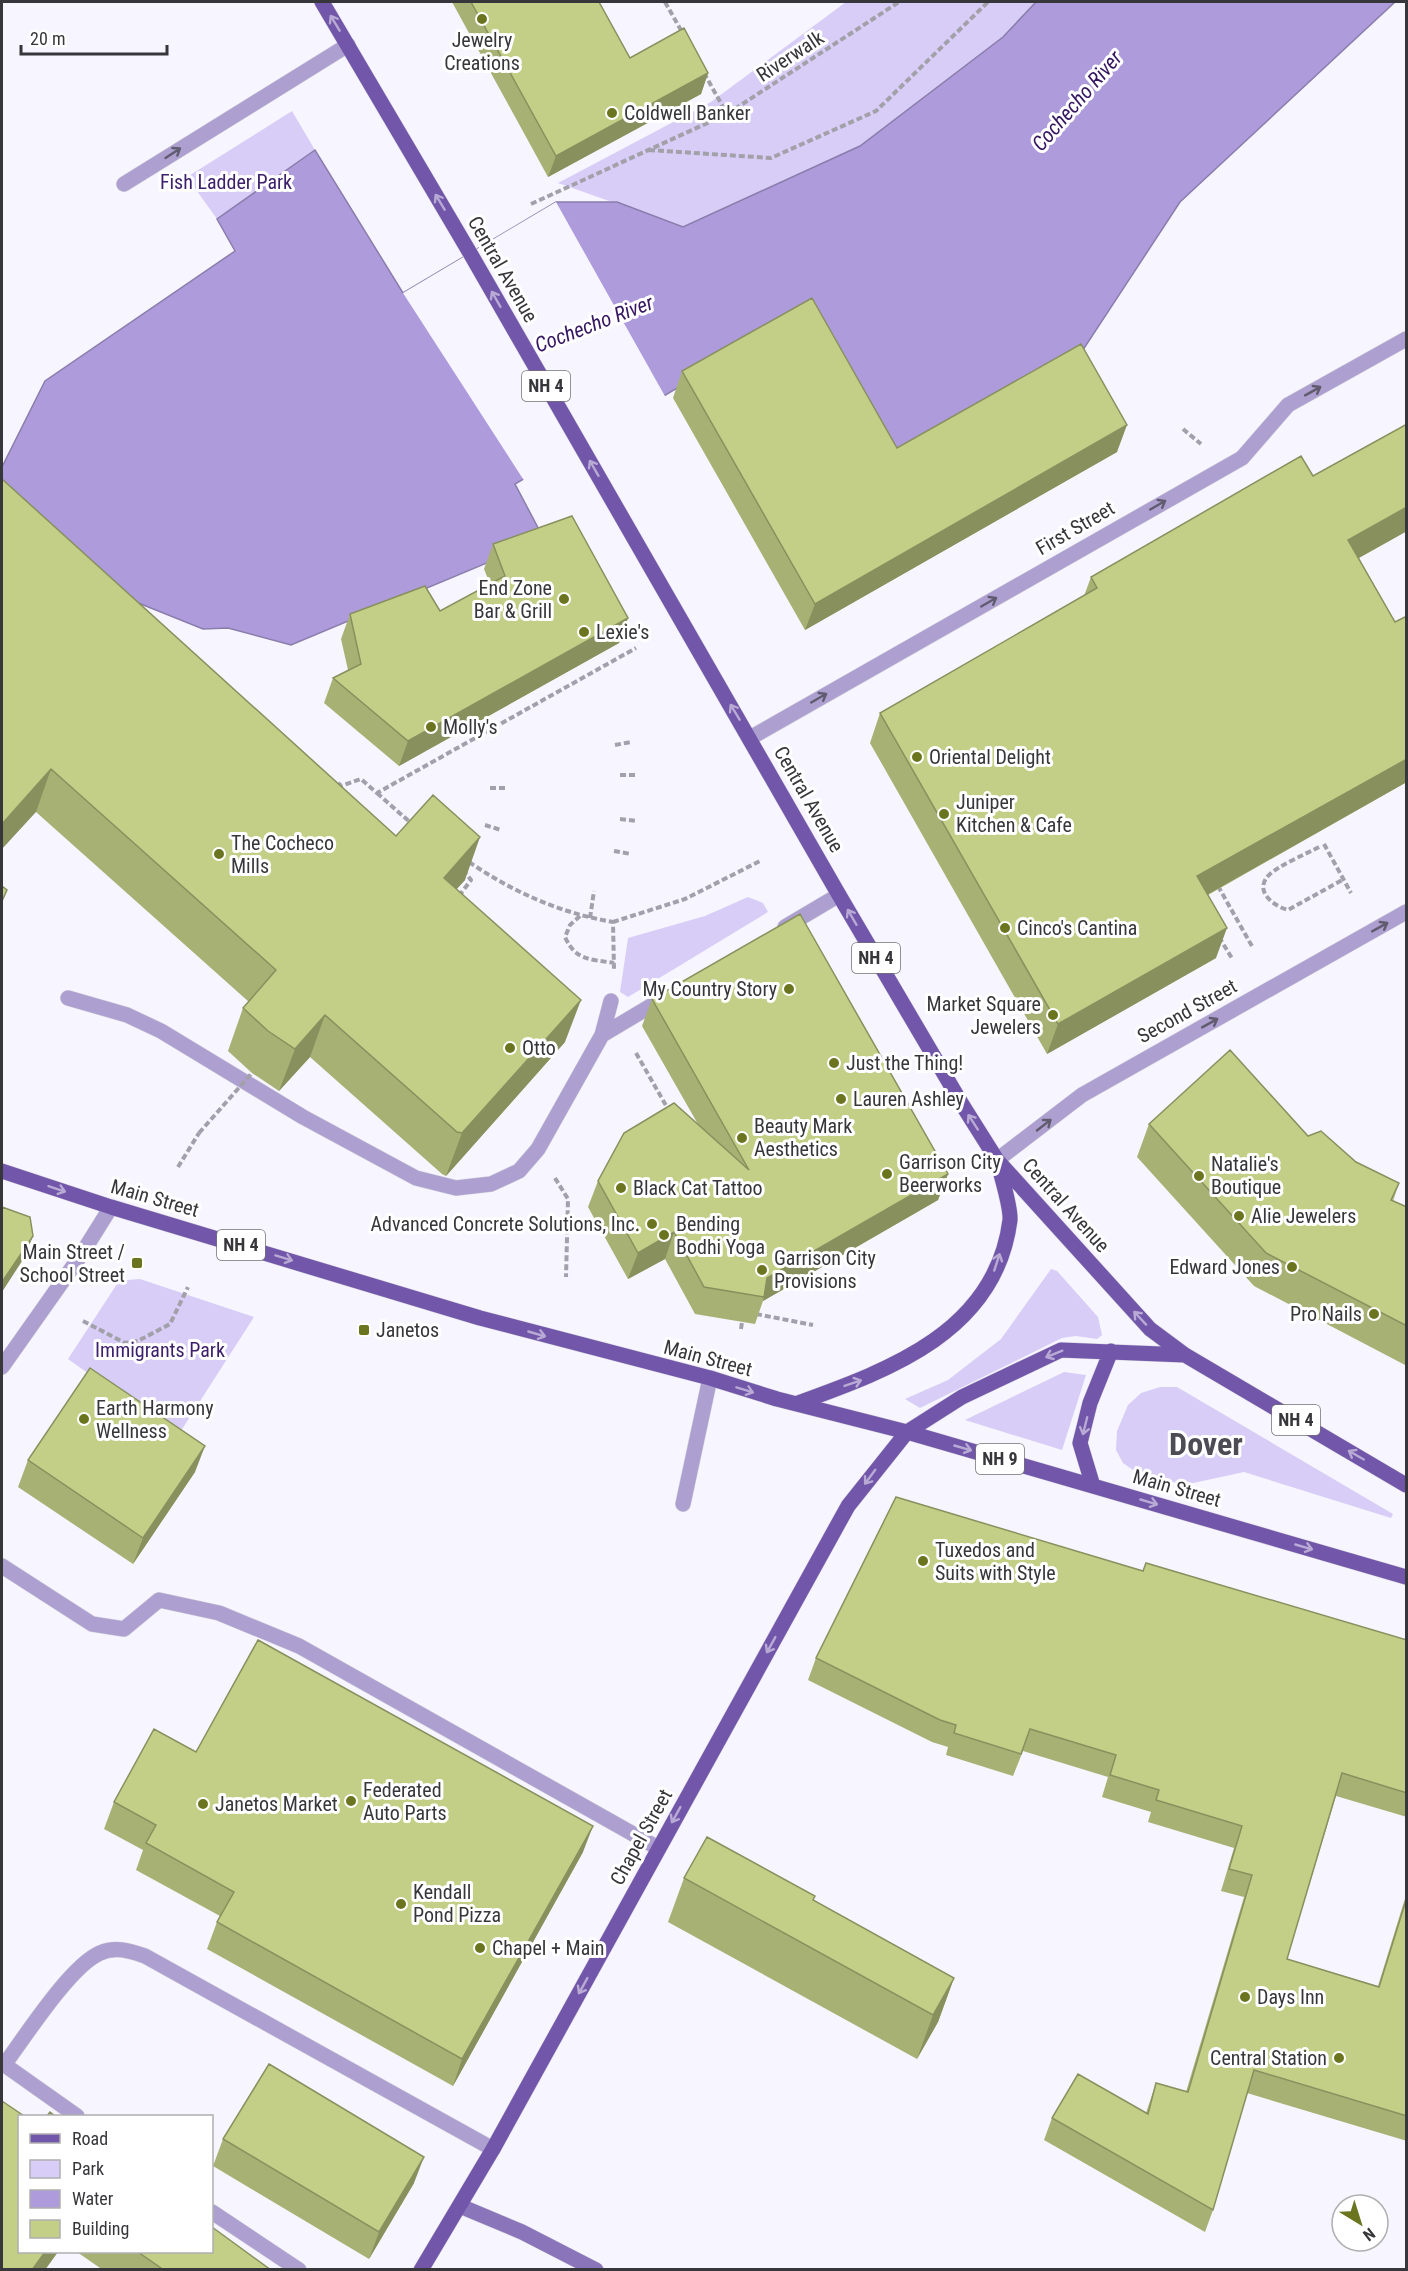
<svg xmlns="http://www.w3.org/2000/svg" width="1408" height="2271" font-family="'Roboto Condensed',sans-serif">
<rect width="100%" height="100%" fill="#f7f5ff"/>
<path fill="#d8cdf7" d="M846,2H1036L1003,37L860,146L683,227L558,183L711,102Z
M292,111L315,150L217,219L187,177Z
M748,897L763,903L768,912L628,997L620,992L628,938L705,916Z
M1051,1269L1057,1271L1098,1317L1102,1335L1097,1339L1076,1336L1062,1338L920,1408L905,1399L948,1380L1001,1339Z
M140,1279L254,1317L177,1437L68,1359L117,1284L127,1280Z
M1064,1372L1086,1375L1062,1450L965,1420Z
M1160,1387H1177L1393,1514L1391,1518L1244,1472L1184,1485L1136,1472L1123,1463L1116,1450L1117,1431L1128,1405L1141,1393Z"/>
<path fill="#ad9bdc" stroke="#8a7dab" stroke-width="1.5" d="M1036,2H1395L1180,202L1081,353L889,464L802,314L515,484L544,539L291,645L228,628L203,629L101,588L2,699V467L45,381L235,251L217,219L315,150L403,293L556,202H617L683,227L860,146L1003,37Z"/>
<path fill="#f7f5ff" d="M556,202L666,398L525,482L403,293Z"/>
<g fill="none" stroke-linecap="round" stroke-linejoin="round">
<g stroke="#d4d3dc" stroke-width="16">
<path id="lane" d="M124,184L348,45
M785,927L839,895
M68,998L127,1015L161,1031L303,1117L416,1178L456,1188L491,1184L519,1171L538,1149L602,1035L611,1001
M602,1035L666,997
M683,1504L710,1378
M2,1566L92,1624L124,1629L159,1600L219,1613L299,1646L658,1848
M4,2065C25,2037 70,1966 100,1953C116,1946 130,1951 145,1956L493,2149"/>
</g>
<g stroke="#d4d3dc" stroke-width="16">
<path id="street" d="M750,738L1242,458L1288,405L1406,339
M997,1160L1082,1095L1406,912
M2,1367L81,1255L111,1207
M2,2063L77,2116
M212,2212L299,2270"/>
</g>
<g stroke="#d4d3dc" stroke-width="16">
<path id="secondary" d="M460,2206L522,2232L596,2270"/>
</g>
<g stroke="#d4d3dc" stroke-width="16">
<path id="primary" d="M322,2L470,253L839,895L963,1106L997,1160L1150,1329L1185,1355L1406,1485
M2,1171L111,1207L480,1318L710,1378L777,1399L907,1432L1406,1577
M798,1403C889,1370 996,1332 1010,1220C1011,1206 1001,1177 998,1162
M1093,1486L1080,1443L1090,1403L1111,1351
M421,2270L493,2149L848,1506L907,1432L962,1397L1061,1350L1185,1355"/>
</g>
<path stroke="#a2a0a8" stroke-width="4" stroke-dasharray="6 3" stroke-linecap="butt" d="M665,2L682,32
M704,73L727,114
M649,150L771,158L876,111L988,2
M531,204L727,114L899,2
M1183,429L1201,444
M615,745L631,742
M620,775H637
M338,783L341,786L361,779L377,793L636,648
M490,788H506
M377,793L412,824
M620,819L637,821
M485,825L501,830
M1324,844L1351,893
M1319,847C1306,854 1277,866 1268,876C1254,892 1274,906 1288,910L1344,879
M614,851L631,854
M469,862C513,892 560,913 613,922L614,970
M1218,886L1253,948
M459,896L471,880L464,871
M580,916L570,925L565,937C576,961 590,959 614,963
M590,918L594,891
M613,922L685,899L762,860
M1219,937L1233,960
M636,1053L668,1109
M178,1167L199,1133
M555,1178L568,1199L566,1277
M756,1314L813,1325
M83,1321L125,1343L138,1341L170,1324L188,1287
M741,1329L742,1322"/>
<use href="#lane" stroke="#ada0d0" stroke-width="15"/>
<use href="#street" stroke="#ada0d0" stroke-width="15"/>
<use href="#secondary" stroke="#8a75bb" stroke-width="15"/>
<use href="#primary" stroke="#7156aa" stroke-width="15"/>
<path stroke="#a2a0a8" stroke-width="4" stroke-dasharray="6 3" stroke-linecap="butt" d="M199,1133L252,1073"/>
</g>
<path fill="#a8b174" d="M452,2H599L630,58L708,73L701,94L548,177Z
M682,371L897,448L1117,452L805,630L673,398Z
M1407,424V531L1359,558L1395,622L1407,616V786L1405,783L1208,895L1216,958L1047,1054L870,743L880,713L1084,596L1091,577L1313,476Z
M2,479L396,836L465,880L456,889L565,1042L446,1176L442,1174L310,1057L279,1091L252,1073L228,1051L243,1008L249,1002L36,812Z
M493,544L619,643L399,766L324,703L333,678L348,670L341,639L350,614L440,611L490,584L484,569Z
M652,999L948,1174L938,1200L763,1301L755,1324L695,1314L665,1259L628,1279L588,1207L598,1181L699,1126L642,1026Z
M1149,1124L1308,1136L1356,1162L1399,1183L1393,1201L1407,1207V1366L1254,1286L1137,1157Z
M28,1460L195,1472L133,1564L18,1487Z
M1143,1571L1407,1640V1817L1336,1796L1287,1959L1378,1986L1407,1892V2141L1247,2093L1213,2210L1205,2232L1044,2140L1052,2118L1146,2113L1156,2083L1186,2092L1244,1897L1221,1891L1234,1848L1148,1822L1151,1812L1102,1797L1108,1777L1023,1751L1013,1776L946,1755L948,1747L932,1742L808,1680L816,1658Z
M196,1752L583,1852L453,2086L207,1949L217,1922L220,1916L136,1870L143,1850L104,1829L114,1802Z
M684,1878L815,1896L813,1900L954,1978L938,2022L917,2059L668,1922Z
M223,2139L414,2183L369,2259L213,2166Z
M77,2252H212L271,2270H103Z"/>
<path fill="#88905e" d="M708,73L701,94L548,177L556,156Z
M1127,425L1117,452L805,630L815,604Z
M1407,507V531L1337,570L1348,540Z
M628,618L619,643L399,766L408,741Z
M1407,759V779L1405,783L1187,906L1197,876Z
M51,769L36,812L2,849V824Z
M480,837L465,880L428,921L444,878Z
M1227,928L1216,958L1047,1054L1058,1024Z
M581,1000L565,1042L446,1176L462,1133Z
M325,1015L310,1057L279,1091L295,1049Z
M948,1174L938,1200L763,1301L767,1278Z
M674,1232L665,1259L628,1279L638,1253Z
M33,1236L24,1258L2,1292V1282Z
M205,1446L195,1472L133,1564L143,1538Z
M593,1826L583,1852L453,2086L462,2059Z
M954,1978L938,2022L917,2059L933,2015Z
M424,2157L414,2183L369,2259L379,2232Z
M45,2252H58L45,2270H32Z"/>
<path fill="#c3ce87" stroke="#88905e" stroke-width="1.5" d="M471,2H599L630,58L684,28L708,73L556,156Z
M812,298L897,448L1081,344L1127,425L815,604L682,371Z
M1407,424V507L1348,540L1395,622L1407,616V759L1197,876L1227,928L1058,1024L880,713L1097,588L1091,577L1301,456L1313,476Z
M2,479L396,836L433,795L480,837L444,878L581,1000L462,1133L457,1132L325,1015L295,1049L268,1031L243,1008L276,970L51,769L2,824Z
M572,516L628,618L408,741L333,678L361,664L350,614L425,586L440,611L505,576L493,544Z
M2,886L7,890L2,901Z
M800,914L948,1174L767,1278L764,1297L704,1287L674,1232L638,1253L598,1181L624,1133L674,1103L749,1170L652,999Z
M1230,1050L1308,1136L1321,1131L1356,1162L1399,1183L1391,1200L1407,1207V1326L1266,1253L1149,1124Z
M2,1207L30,1217L33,1236L2,1282Z
M90,1368L205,1446L143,1538L28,1460Z
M896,1497L1143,1571L1146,1563L1407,1640V1793L1342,1773L1287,1959L1379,1987L1407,1897V2116L1254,2070L1213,2210L1052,2118L1078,2074L1148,2114L1156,2083L1188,2092L1252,1875L1229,1869L1242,1826L1156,1800L1159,1790L1110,1775L1116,1755L1030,1729L1021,1754L954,1733L956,1725L940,1720L816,1658Z
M258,1640L593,1826L462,2059L217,1922L234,1892L146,1843L156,1825L114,1802L154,1729L196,1752Z
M707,1837L815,1896L813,1900L954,1978L933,2015L684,1878Z
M269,2064L424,2157L379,2232L223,2139Z
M2,2101L24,2116H20V2252H45L32,2270H2Z
M50,2112L55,2116H47Z
M212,2227L271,2270H164L138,2252H212Z"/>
<defs><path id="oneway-shaft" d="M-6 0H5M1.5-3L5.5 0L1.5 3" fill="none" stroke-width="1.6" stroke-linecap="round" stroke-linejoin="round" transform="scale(1.5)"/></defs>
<g stroke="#b8aad4">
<use href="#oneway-shaft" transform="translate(335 23) rotate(-121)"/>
<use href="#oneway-shaft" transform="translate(440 202) rotate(-121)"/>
<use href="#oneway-shaft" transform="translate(496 299) rotate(-120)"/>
<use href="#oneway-shaft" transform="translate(594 468) rotate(-120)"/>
<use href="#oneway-shaft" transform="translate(735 712) rotate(-121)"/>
<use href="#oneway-shaft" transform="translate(852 917) rotate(-120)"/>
<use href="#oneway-shaft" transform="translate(973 1122) rotate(-123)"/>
<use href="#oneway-shaft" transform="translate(57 1189) rotate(18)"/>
<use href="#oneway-shaft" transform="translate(284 1258) rotate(17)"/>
<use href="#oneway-shaft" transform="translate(997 1262) rotate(-72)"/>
<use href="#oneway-shaft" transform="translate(1140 1318) rotate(-133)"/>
<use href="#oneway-shaft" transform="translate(537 1334) rotate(16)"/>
<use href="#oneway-shaft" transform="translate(1054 1354) rotate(158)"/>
<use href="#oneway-shaft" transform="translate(853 1383) rotate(-19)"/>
<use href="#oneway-shaft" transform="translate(745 1390) rotate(17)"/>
<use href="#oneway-shaft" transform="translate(1085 1426) rotate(104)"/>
<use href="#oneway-shaft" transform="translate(963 1448) rotate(16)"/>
<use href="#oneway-shaft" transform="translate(1356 1455) rotate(-150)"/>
<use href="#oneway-shaft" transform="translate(870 1477) rotate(126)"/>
<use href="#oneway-shaft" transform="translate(1149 1502) rotate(16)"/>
<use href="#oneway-shaft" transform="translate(1304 1547) rotate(16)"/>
<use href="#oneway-shaft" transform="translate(771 1645) rotate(119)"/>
<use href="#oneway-shaft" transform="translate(676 1815) rotate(119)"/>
<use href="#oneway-shaft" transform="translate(583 1986) rotate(119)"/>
</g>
<g stroke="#605b6e">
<use href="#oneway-shaft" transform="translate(173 153) rotate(-33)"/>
<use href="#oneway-shaft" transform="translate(1313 391) rotate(-29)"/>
<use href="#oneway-shaft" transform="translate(1158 505) rotate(-30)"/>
<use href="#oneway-shaft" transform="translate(989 602) rotate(-30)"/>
<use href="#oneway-shaft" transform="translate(819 698) rotate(-30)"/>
<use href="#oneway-shaft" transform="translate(1380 927) rotate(-29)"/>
<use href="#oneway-shaft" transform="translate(1210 1023) rotate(-29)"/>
<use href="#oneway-shaft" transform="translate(1044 1125) rotate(-38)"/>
</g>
<g fill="#6b7520" stroke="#fff" stroke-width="2">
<circle cx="482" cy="19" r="6"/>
<circle cx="612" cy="113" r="6"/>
<circle cx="564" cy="599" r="6"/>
<circle cx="584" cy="632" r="6"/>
<circle cx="431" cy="727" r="6"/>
<circle cx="917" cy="757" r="6"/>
<circle cx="944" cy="814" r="6"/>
<circle cx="219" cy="854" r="6"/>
<circle cx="1005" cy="928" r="6"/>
<circle cx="789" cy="989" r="6"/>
<circle cx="1053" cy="1015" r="6"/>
<circle cx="510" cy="1048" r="6"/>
<circle cx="834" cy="1063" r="6"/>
<circle cx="841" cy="1099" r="6"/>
<circle cx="742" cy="1138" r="6"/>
<circle cx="887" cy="1174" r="6"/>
<circle cx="1199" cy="1176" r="6"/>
<circle cx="621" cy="1188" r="6"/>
<circle cx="1239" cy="1216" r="6"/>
<circle cx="652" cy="1224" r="6"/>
<circle cx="664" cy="1235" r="6"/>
<rect x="131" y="1257" width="12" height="12" rx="3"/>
<circle cx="1292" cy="1267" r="6"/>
<circle cx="762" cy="1270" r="6"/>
<circle cx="1374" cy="1314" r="6"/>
<rect x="358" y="1324" width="12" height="12" rx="3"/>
<circle cx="84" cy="1419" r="6"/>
<circle cx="923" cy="1561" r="6"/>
<circle cx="351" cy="1801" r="6"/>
<circle cx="203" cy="1804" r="6"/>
<circle cx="401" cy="1904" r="6"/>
<circle cx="480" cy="1948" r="6"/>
<circle cx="1245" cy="1997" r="6"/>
<circle cx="1339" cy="2058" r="6"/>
</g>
<g text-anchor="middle" stroke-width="6" stroke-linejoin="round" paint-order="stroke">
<g fill="#fff" stroke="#737275" stroke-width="1.5">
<rect x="522" y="371" width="48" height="30" rx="4.5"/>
<rect x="852" y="943" width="48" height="30" rx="4.5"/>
<rect x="217" y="1230" width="48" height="30" rx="4.5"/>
<rect x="1272" y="1405" width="48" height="30" rx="4.5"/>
<rect x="976" y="1444" width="48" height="30" rx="4.5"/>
</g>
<g font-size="18" font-weight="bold" fill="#37363a">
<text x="546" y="392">NH 4</text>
<text x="876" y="964">NH 4</text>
<text x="241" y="1251">NH 4</text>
<text x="1296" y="1426">NH 4</text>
<text x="1000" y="1465">NH 9</text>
</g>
<g font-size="20" fill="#37363a" stroke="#fff" text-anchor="start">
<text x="482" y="47" text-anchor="middle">Jewelry<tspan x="482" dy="23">Creations</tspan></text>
<text x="624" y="120">Coldwell Banker</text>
<text x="552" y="595" text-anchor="end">End Zone<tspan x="552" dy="23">Bar &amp; Grill</tspan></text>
<text x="596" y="639">Lexie's</text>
<text x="443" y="734">Molly's</text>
<text x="929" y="764">Oriental Delight</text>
<text x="956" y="809">Juniper<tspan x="956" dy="23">Kitchen &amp; Cafe</tspan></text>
<text x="231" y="850">The Cocheco<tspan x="231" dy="23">Mills</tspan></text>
<text x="1017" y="935">Cinco's Cantina</text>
<text x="777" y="996" text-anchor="end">My Country Story</text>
<text x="1041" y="1011" text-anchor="end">Market Square<tspan x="1041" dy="23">Jewelers</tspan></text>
<text x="522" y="1055">Otto</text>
<text x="846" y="1070">Just the Thing!</text>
<text x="853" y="1106">Lauren Ashley</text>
<text x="754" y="1133">Beauty Mark<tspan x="754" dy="23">Aesthetics</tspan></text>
<text x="899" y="1169">Garrison City<tspan x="899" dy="23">Beerworks</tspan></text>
<text x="1211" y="1171">Natalie's<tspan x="1211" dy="23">Boutique</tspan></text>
<text x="633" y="1195">Black Cat Tattoo</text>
<text x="1251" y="1223">Alie Jewelers</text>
<text x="640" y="1231" text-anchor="end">Advanced Concrete Solutions, Inc.</text>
<text x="676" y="1231">Bending<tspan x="676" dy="23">Bodhi Yoga</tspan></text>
<text x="125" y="1259" text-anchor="end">Main Street /<tspan x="125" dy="23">School Street</tspan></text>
<text x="774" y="1265">Garrison City<tspan x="774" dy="23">Provisions</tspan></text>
<text x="1280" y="1274" text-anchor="end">Edward Jones</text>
<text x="1362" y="1321" text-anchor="end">Pro Nails</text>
<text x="376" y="1337">Janetos</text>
<text x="96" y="1415">Earth Harmony<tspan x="96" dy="23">Wellness</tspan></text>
<text x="935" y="1557">Tuxedos and<tspan x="935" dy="23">Suits with Style</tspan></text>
<text x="363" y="1797">Federated<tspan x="363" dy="23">Auto Parts</tspan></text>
<text x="215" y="1811">Janetos Market</text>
<text x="413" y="1899">Kendall<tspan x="413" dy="23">Pond Pizza</tspan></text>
<text x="492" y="1955">Chapel + Main</text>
<text x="1257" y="2004">Days Inn</text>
<text x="1327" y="2065" text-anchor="end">Central Station</text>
</g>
<g font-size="20" fill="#37363a" stroke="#fff">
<text transform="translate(790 56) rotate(-33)" y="7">Riverwalk</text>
<text transform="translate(503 269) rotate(60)" y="7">Central Avenue</text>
<text transform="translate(1075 528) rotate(-30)" y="7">First Street</text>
<text transform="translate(809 799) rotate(60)" y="7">Central Avenue</text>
<text transform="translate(1187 1011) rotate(-29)" y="7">Second Street</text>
<text transform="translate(155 1198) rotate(16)" y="7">Main Street</text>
<text transform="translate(1066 1205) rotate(48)" y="7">Central Avenue</text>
<text transform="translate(708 1358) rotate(15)" y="7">Main Street</text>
<text transform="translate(1177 1488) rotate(16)" y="7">Main Street</text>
<text transform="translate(641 1837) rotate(-61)" y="7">Chapel Street</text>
</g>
<g font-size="20" fill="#3d206b" stroke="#fff">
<text x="226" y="189">Fish Ladder Park</text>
<text x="160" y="1357">Immigrants Park</text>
</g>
<g font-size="21" font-style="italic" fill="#351661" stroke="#fff">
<text transform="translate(1077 101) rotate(-49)" y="7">Cochecho River</text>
<text transform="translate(594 324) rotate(-21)" y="7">Cochecho River</text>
</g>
<g font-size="32" font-weight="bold" fill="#4d4b53" stroke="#fff">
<text x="1206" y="1455">Dover</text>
</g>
</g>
<rect width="1408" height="2271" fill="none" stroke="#37363a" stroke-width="6"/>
<rect x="18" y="2115" width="195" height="138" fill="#ffffff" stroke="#afafb0" stroke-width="1.5"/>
<rect x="30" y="2134" width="30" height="9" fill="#7156aa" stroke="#afafb0" stroke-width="1.5"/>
<text x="72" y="2145" font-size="18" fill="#37363a">Road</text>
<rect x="30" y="2160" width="30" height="18" fill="#d8cdf7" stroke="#afafb0" stroke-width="1.5"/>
<text x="72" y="2175" font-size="18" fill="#37363a">Park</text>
<rect x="30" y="2190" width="30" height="18" fill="#ad9bdc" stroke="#afafb0" stroke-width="1.5"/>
<text x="72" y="2205" font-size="18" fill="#37363a">Water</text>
<rect x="30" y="2220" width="30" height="18" fill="#c3ce87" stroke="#afafb0" stroke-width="1.5"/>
<text x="72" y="2235" font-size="18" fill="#37363a">Building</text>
<g transform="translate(1360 2223) rotate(142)"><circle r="28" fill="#ffffff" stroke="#afafb0" stroke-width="1.5"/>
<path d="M0-4.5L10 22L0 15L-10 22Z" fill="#6b7520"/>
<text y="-9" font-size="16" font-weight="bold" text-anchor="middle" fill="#37363a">N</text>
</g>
<path d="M21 45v9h146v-9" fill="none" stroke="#37363a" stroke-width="3"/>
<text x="30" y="45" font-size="18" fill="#37363a" stroke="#ffffff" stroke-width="4.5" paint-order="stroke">20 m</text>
</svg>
